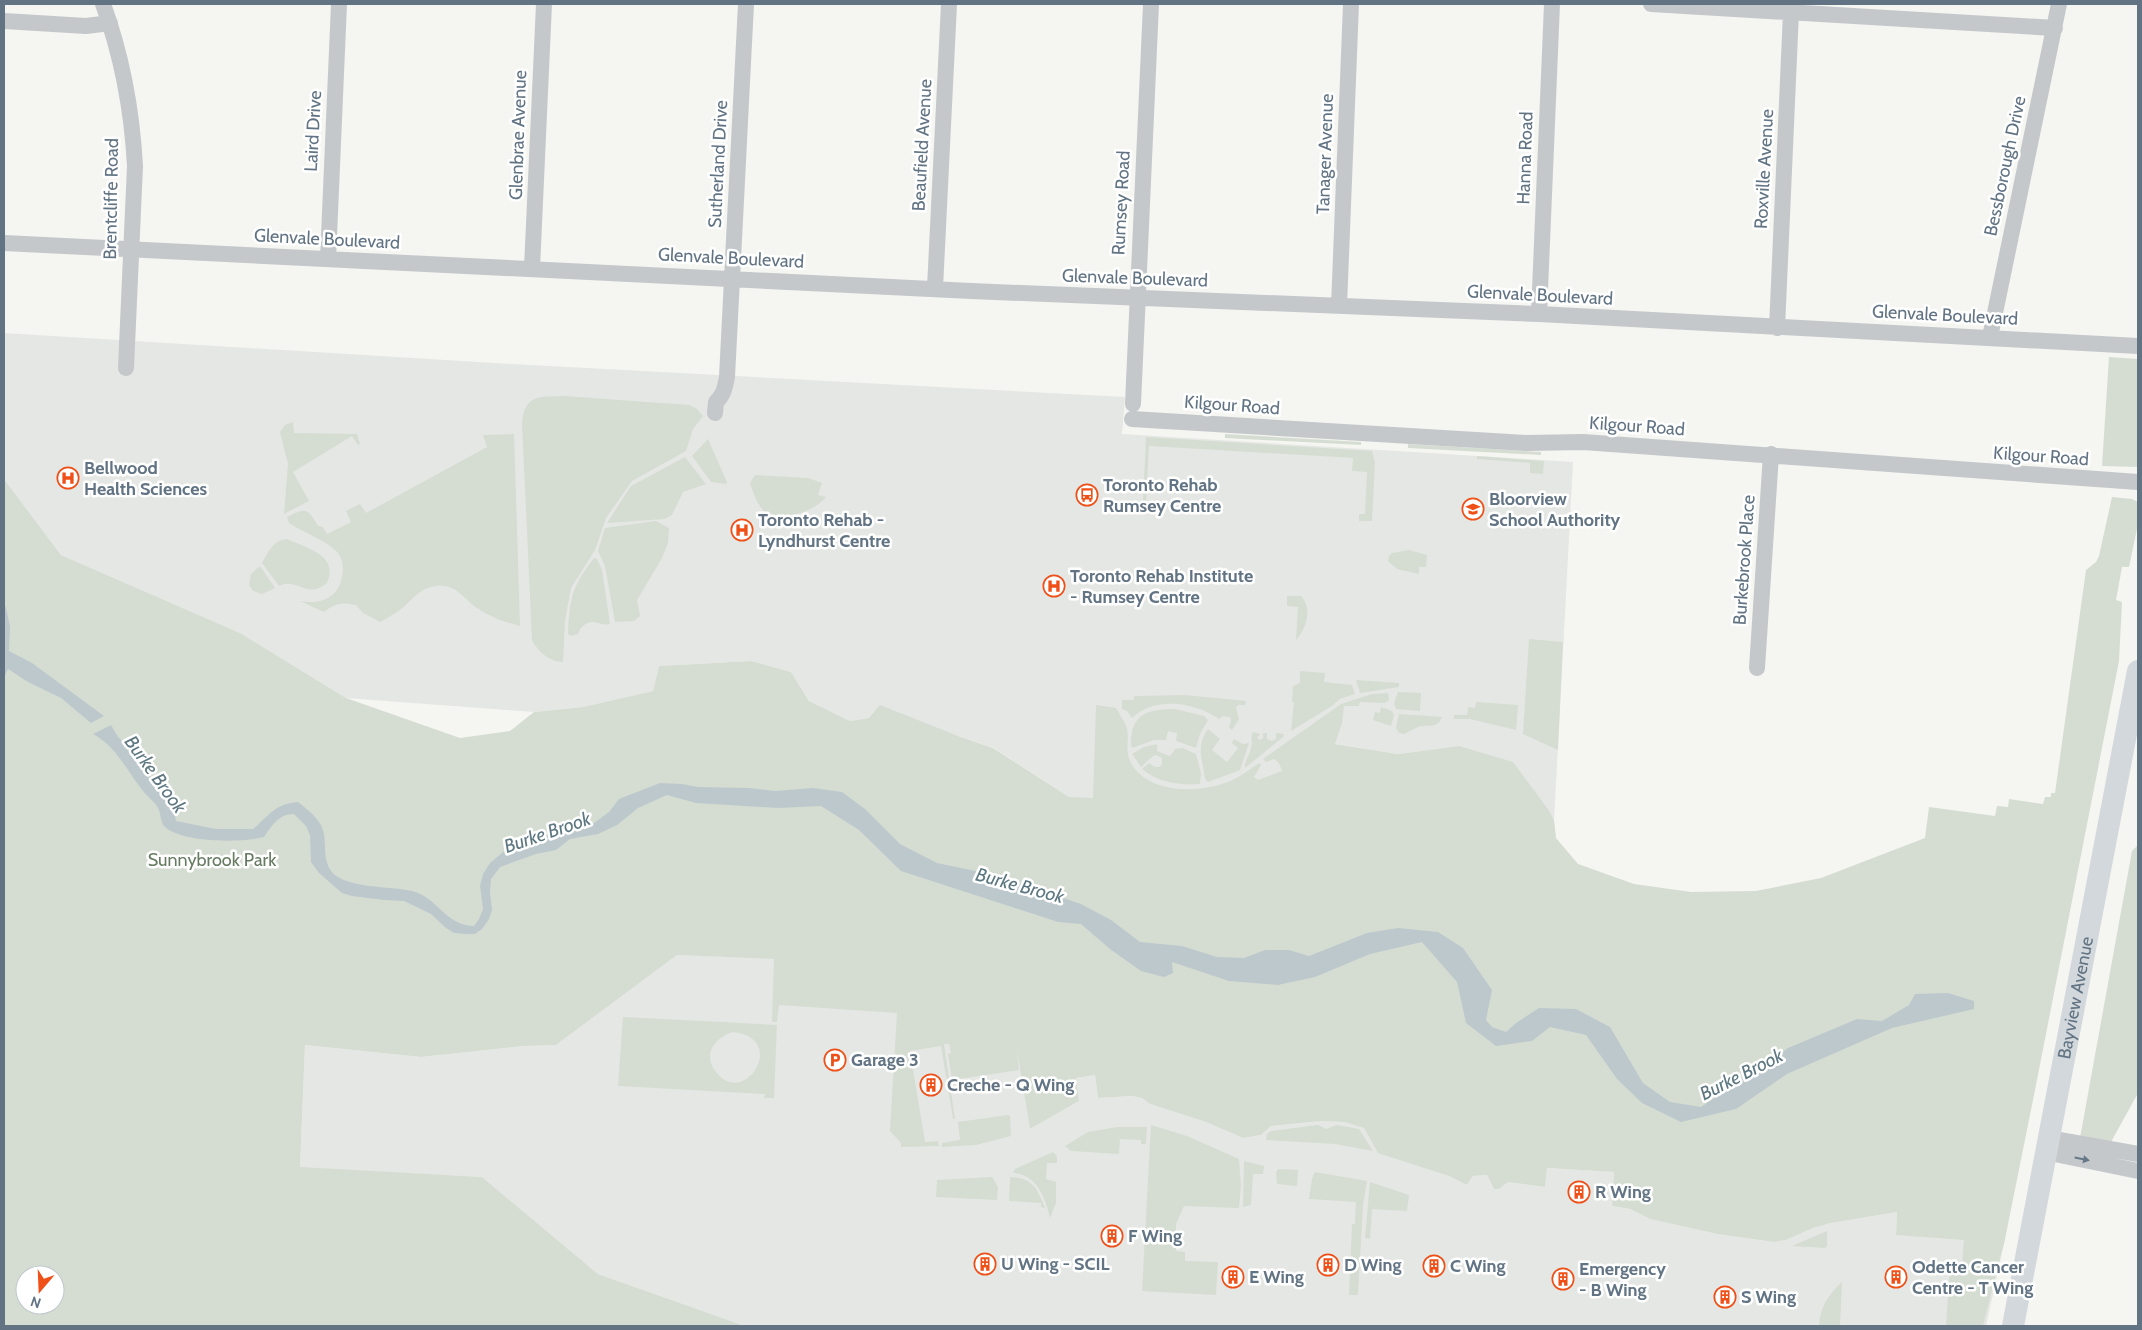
<svg xmlns="http://www.w3.org/2000/svg" width="2142" height="1330" font-family="Cabin,sans-serif">
<rect width="100%" height="100%" fill="#f5f5f1"/>
<path fill="#e5e7e4" d="M4,333L512,364L1125,397L1122,434L1573,462L1554,820L1550,812L1459,746L1398,754L1331,743L1307,762L1188,810L1069,797L994,748L958,736L869,718L850,721L809,701L791,672L751,661L659,666L653,691L583,707L534,712L346,698L240,633L61,555L4,479Z
M677,955L794,959L1015,1035L1030,1129L1079,1101L1076,1078L1095,1075L1098,1098L1132,1096L1142,1098L1150,1104L1206,1122L1243,1138L1261,1135L1271,1126L1321,1121L1344,1122L1359,1126L1364,1128L1378,1152L1449,1176L1467,1185L1473,1176L1487,1175L1494,1189H1499L1508,1182L1545,1187L1547,1168L1614,1172L1612,1206L1630,1209L1650,1219L1717,1234L1774,1242L1786,1240L1813,1228L1831,1223L1897,1212L1896,1235L2005,1239L1986,1326H745L598,1274L482,1177L300,1168L305,1045L421,1057L524,1046L556,1045Z"/>
<path fill="#d5ddd2" fill-rule="evenodd" d="M2109,357L2138,359V467L2102,466Z
M564,396L689,405L696,408L703,416L693,429L686,451L632,481L606,518L595,550L571,588L565,621L563,662C550,662 537,651 532,640L522,423C525,394 539,397 564,396Z
M293,422L294,433L357,434L360,444L358,445L352,436L293,472L309,501L284,514L288,464L280,432L285,425Z
M514,434L520,626C504,622 488,616 474,606C461,595 452,581 431,587C420,590 413,598 406,605C398,612 389,617 380,622L363,613L356,605C343,602 335,603 324,612L300,601C320,605 339,598 342,576C344,568 343,560 338,553C328,541 302,532 289,523L287,517C306,507 308,508 318,526L323,527L327,534L351,522L346,511L360,504L366,513L487,447L483,435Z
M1225,434L1361,442V445L1225,438Z
M1146,437L1372,451L1375,463L1372,521H1359V514H1365L1367,472L1352,471L1353,458L1149,446L1146,503L1143,502Z
M708,439L727,482L726,484L711,482L692,456Z
M1408,444L1541,452V455L1408,448Z
M1477,456L1544,461L1543,474L1530,473V463L1477,459Z
M685,457L706,484L683,492L672,515L665,519L607,523L631,486Z
M755,475L808,478L822,483L818,495L826,497C815,511 780,524 765,512C757,505 753,492 750,483Z
M4,479L61,555L240,633L346,698L460,738L510,731L534,712L583,707L653,691L659,666L751,661L791,672L809,701L850,721L869,718L880,705L958,736L993,748L1069,797L1093,798L1096,705L1116,708C1120,715 1125,722 1127,729C1130,740 1124,749 1131,763C1148,793 1194,793 1222,784C1236,780 1248,771 1259,763L1261,765L1254,777L1258,780L1282,771L1279,763L1274,759L1266,762L1263,759L1341,704L1372,694L1388,693L1389,700L1385,703L1360,702L1359,706H1344L1342,723L1335,744L1398,754L1459,746L1513,762L1550,812L1554,820L1556,838L1578,864L1634,884L1691,892L1756,891L1821,878L1925,838L1929,807L1995,816L1997,806L2008,807L2009,799L2043,804L2045,797H2051V793H2055L2086,570L2096,562L2099,556L2112,497L2132,499L2138,502V524L2129,567H2122L2116,600L2122,602L2119,661L2036,1085L2005,1239L1983,1326H1946L1950,1265H1962L1964,1240L1896,1235L1897,1212L1831,1223L1813,1228L1786,1240L1774,1242L1717,1234L1650,1219L1630,1209L1612,1206L1614,1172L1547,1168L1545,1187L1508,1182L1499,1189H1494L1487,1175L1473,1176L1467,1185L1449,1176L1378,1153L1364,1128L1344,1122L1321,1121L1271,1126L1261,1135L1243,1138L1206,1122L1150,1104L1142,1098L1132,1096L1098,1098L1095,1075L1076,1078L1079,1101L1030,1129L1017,1051L1019,1070L952,1080L948,1054L951,1053L949,1044H944L955,1119H953L941,1046L910,1051L925,1142L938,1141L939,1146L901,1147V1143L890,1131L897,1013L779,1005L777,1022H772L774,959L677,955L556,1045L524,1046L421,1057L305,1045L300,1167L482,1177L598,1274L745,1326H4ZM25,1275H55V1305H25Z
M656,521L669,528L668,543L662,558L637,600L640,616L634,621L615,622L605,566L598,551L605,528Z
M287,539C308,549 339,555 327,583C306,600 298,577 279,586L262,563C269,551 272,541 287,539Z
M1409,550L1427,555L1426,567H1419V574L1397,569L1388,561L1389,556L1392,553Z
M594,558L597,559L602,570L610,624C598,627 593,615 580,629L578,634L571,636L568,634C570,598 571,588 594,558Z
M260,566L275,588L262,594L253,591L249,585L251,574Z
M1287,596H1301C1313,609 1306,629 1296,640L1298,607L1287,606Z
M1529,639L1563,642L1558,750L1523,734Z
M1300,671L1325,673L1324,682L1352,685L1355,694L1340,699L1332,706L1291,731L1294,702H1292L1293,686L1300,683Z
M1356,680L1399,683V687L1360,693Z
M1398,692L1421,693L1420,711L1396,709L1394,703Z
M1185,695L1246,701L1245,705H1239L1236,707L1239,719L1232,730L1229,727L1231,720L1230,717L1223,716L1219,719C1195,702 1154,696 1132,718L1127,711L1122,709V700H1134V696Z
M1476,702L1518,705L1516,730L1470,719H1454V715H1467L1468,707L1475,708Z
M1381,707L1392,711L1394,715L1391,726L1373,720L1375,712L1380,713Z
M1175,709L1204,716L1208,720L1200,734L1196,748L1176,741L1177,733L1168,731L1166,740H1154L1132,748C1130,743 1131,738 1132,733C1135,711 1156,709 1175,709Z
M1399,714L1442,717C1438,729 1428,724 1418,727C1413,729 1409,732 1404,734L1399,733L1396,728Z
M1208,729L1220,739L1212,750L1227,762L1238,748L1232,743L1234,739L1243,744L1249,743L1240,770L1208,782L1205,779C1203,760 1195,747 1208,729Z
M1253,732L1260,734L1257,738L1260,740L1263,738V733H1267V739L1272,741L1276,739V733L1284,734L1283,737L1245,768C1244,761 1250,755 1251,748C1253,742 1250,738 1253,732Z
M1157,744V751L1170,756L1175,749L1183,748L1196,754L1201,773L1200,784C1180,786 1157,782 1142,769L1149,763L1155,767H1160L1162,764V758L1156,755L1153,756L1141,767L1132,754L1144,747Z
M2138,845V1093L2111,1142L2080,1138L2132,851Z
M623,1017L777,1025L774,1098H764L765,1094L618,1086ZM733,1032C789,1038 745,1109 716,1072C702,1055 715,1037 733,1032Z
M1008,1115L1010,1116L1011,1136L976,1145L942,1147V1143L960,1140L958,1122Z
M1151,1125L1187,1136L1239,1159L1241,1186L1239,1208L1184,1206L1176,1224V1251L1185,1252V1261L1218,1262L1216,1295L1142,1291Z
M1318,1125L1326,1129L1337,1125L1359,1129L1373,1151L1335,1144L1266,1140L1267,1134L1271,1131Z
M1117,1127H1147L1146,1144H1141V1140L1120,1139L1119,1154L1071,1151L1065,1146L1088,1132Z
M1053,1152L1057,1156V1163H1047L1046,1179L1056,1182V1203L1050,1218C1045,1197 1037,1175 1013,1173L1015,1169Z
M1244,1161L1264,1166L1263,1174H1253L1251,1205L1243,1207Z
M1278,1169L1298,1170L1297,1186L1277,1184L1276,1173Z
M1315,1172L1367,1181L1363,1205L1358,1295H1349L1352,1224H1355L1356,1202L1309,1199L1312,1179Z
M992,1177L998,1187L997,1200L936,1197L937,1180Z
M1010,1177C1033,1178 1037,1188 1045,1208L1041,1207V1203L1009,1201Z
M1370,1182L1409,1195L1407,1211L1372,1209L1370,1239L1365,1238Z
M1827,1231V1246L1825,1248L1792,1246Z
M1842,1282L1840,1326H1819C1820,1307 1828,1295 1842,1282Z"/>
<path fill="#bdc8cd" d="M4,600L10,626L9,651L32,663L104,716L91,723L61,698L28,682L8,669L4,677Z
M111,725L118,737L132,750L174,811L176,821L216,829H253C270,815 274,804 298,802C308,810 322,820 324,834C326,846 323,860 331,871C344,889 392,886 412,891C439,898 444,925 474,926L479,919L483,909L480,886L483,874L490,863L503,852L564,827L594,823L609,812L619,799L660,783L682,784L698,787L749,788L775,791L813,788L842,792L865,809L900,844L937,863L995,875L1081,904L1111,920L1140,942L1182,946L1217,957L1244,958L1265,950H1289L1309,956L1367,933L1398,928L1438,932L1463,948L1492,990L1486,1020L1492,1027L1506,1032L1516,1023L1539,1008L1576,1009L1610,1027L1643,1083L1670,1102L1701,1107L1788,1048L1857,1019L1882,1021L1909,1005L1915,994L1948,993L1974,1001V1009L1892,1028L1787,1074L1736,1109L1681,1122L1642,1103L1617,1079L1586,1035L1550,1027L1532,1041L1496,1046L1466,1023L1457,982L1422,942L1370,954L1315,977L1278,985L1229,981L1172,962L1173,973L1164,977L1141,971L1110,949L1081,924L1058,922L901,871L859,830L821,806L778,808L696,803L667,795L638,808L617,825L598,834L570,839L556,850L536,854L500,867L491,879L490,893L492,910L489,919L482,929L475,934H466L454,933L446,928L431,914L404,901L384,900L352,896L342,893L319,873L311,862L310,835L306,826L294,814C278,814 272,826 264,837C242,843 180,843 164,826C160,821 161,813 158,808C155,802 147,796 143,791C127,771 116,746 93,734Z"/>
<g fill="none" stroke-linecap="round" stroke-linejoin="round">
<path stroke="#c4c8cb" stroke-width="16" d="M103,4C122,56 132,111 135,166L126,368
M1651,4L2055,28
M4,21L86,26L110,23
M4,243L971,291L1539,314L2138,346
M328,259L339,4
M532,268L544,4
M935,288L949,4
M1339,306L1351,4
M1539,314L1552,4
M1777,328L1791,12
M1990,337L2059,4
M1133,404L1151,4
M715,413L716,402C724,395 725,387 727,377L746,4
M1132,419L1526,443L1583,442L2138,482
M1757,668L1771,454
M2048,1138L2138,1154
M2045,1152L2138,1171"/>
<path stroke="#d3d8dc" stroke-width="22" id="s1" d="M2013,1326L2138,671"/>
</g>
<defs><path id="oneway-solid" d="M-6-.8H1V-3.2L6.5 0L1 3.2V.8H-6Z" transform="scale(1.25)"/></defs>
<use fill="#677888" href="#oneway-solid" transform="translate(2082 1159) rotate(11)"/>
<defs>
<g id="hospital-ring" transform="scale(1.125)"><circle r="9.5" fill="#fff" stroke="#ee5018" stroke-width="1.5"/><path d="M-5-5h3v3.5h4V-5h3V5h-3V1.5h-4V5h-3Z" fill="#ee5018"/></g>
<g id="bus-ring" transform="scale(1.125)"><circle r="9.5" fill="#fff" stroke="#ee5018" stroke-width="1.5"/><path d="M-5-6H5V4H4V6H2V4H-2V6H-4V4H-5ZM-3.5-4V0h7V-4ZM-3.5 1.2v1.5H-2V1.2ZM2 1.2v1.5H3.5V1.2Z" fill="#ee5018"/></g>
<g id="school-ring" transform="scale(1.125)"><circle r="9.5" fill="#fff" stroke="#ee5018" stroke-width="1.5"/><path d="M0-5L7-2L0 1L-7-2ZM-4 1L0 2.5L4 1V4Q0 6-4 4Z" fill="#ee5018"/></g>
<g id="parking-ring" transform="scale(1.125)"><circle r="9.5" fill="#fff" stroke="#ee5018" stroke-width="1.5"/><path d="M-3.5-5.5H1a3.5 3.5 0 0 1 0 7H-1V5.5H-3.5ZM-1-3.4V-.6H.8a1.4 1.4 0 0 0 0-2.8Z" fill="#ee5018"/></g>
<g id="building-ring" transform="scale(1.125)"><circle r="9.5" fill="#fff" stroke="#ee5018" stroke-width="1.5"/><path d="M-4-6H4V6H1V3H-1V6H-4ZM-2.5-4.3h1.7v1.8h-1.7ZM.8-4.3h1.7v1.8H.8ZM-2.5-1h1.7V.8h-1.7ZM.8-1h1.7V.8H.8Z" fill="#ee5018"/></g>
</defs>
<g fill-rule="evenodd">
<use href="#hospital-ring" x="68" y="478"/>
<use href="#bus-ring" x="1087" y="495"/>
<use href="#school-ring" x="1473" y="509"/>
<use href="#hospital-ring" x="742" y="530"/>
<use href="#hospital-ring" x="1054" y="586"/>
<use href="#parking-ring" x="835" y="1060"/>
<use href="#building-ring" x="931" y="1085"/>
<use href="#building-ring" x="1579" y="1192"/>
<use href="#building-ring" x="1112" y="1236"/>
<use href="#building-ring" x="985" y="1264"/>
<use href="#building-ring" x="1328" y="1265"/>
<use href="#building-ring" x="1434" y="1266"/>
<use href="#building-ring" x="1233" y="1277"/>
<use href="#building-ring" x="1896" y="1277"/>
<use href="#building-ring" x="1563" y="1279"/>
<use href="#building-ring" x="1725" y="1297"/>
</g>
<g text-anchor="middle" stroke-width="5" stroke-linejoin="round" paint-order="stroke">
<g font-size="18" fill="#627484" stroke="#fff">
<text transform="translate(313 131) rotate(-87)" y="6">Laird Drive</text>
<text transform="translate(518 135) rotate(-88)" y="6">Glenbrae Avenue</text>
<text transform="translate(922 145) rotate(-87)" y="6">Beaufield Avenue</text>
<text transform="translate(1325 154) rotate(-88)" y="6">Tanager Avenue</text>
<text transform="translate(1525 158) rotate(-88)" y="6">Hanna Road</text>
<text transform="translate(718 164) rotate(-87)" y="6">Sutherland Drive</text>
<text transform="translate(2005 166) rotate(-78)" y="6">Bessborough Drive</text>
<text transform="translate(1764 169) rotate(-87)" y="6">Roxville Avenue</text>
<text transform="translate(111 199) rotate(-89)" y="6">Brentcliffe Road</text>
<text transform="translate(1121 203) rotate(-87)" y="6">Rumsey Road</text>
<text transform="translate(327 239) rotate(3)" y="6">Glenvale Boulevard</text>
<text transform="translate(731 258) rotate(3)" y="6">Glenvale Boulevard</text>
<text transform="translate(1135 278) rotate(2)" y="6">Glenvale Boulevard</text>
<text transform="translate(1540 295) rotate(3)" y="6">Glenvale Boulevard</text>
<text transform="translate(1945 315) rotate(3)" y="6">Glenvale Boulevard</text>
<text transform="translate(1232 405) rotate(4)" y="6">Kilgour Road</text>
<text transform="translate(1637 426) rotate(4)" y="6">Kilgour Road</text>
<text transform="translate(2041 456) rotate(4)" y="6">Kilgour Road</text>
<text transform="translate(1744 560) rotate(-86)" y="6">Burkebrook Place</text>
<text dy="6" stroke="none"><textPath href="#s1" startOffset="334">Bayview Avenue</textPath></text>
</g>
<g font-size="18" font-weight="bold" fill="#627484" stroke="#fff" text-anchor="start">
<text x="84" y="474">Bellwood<tspan x="84" dy="21">Health Sciences</tspan></text>
<text x="1103" y="491">Toronto Rehab<tspan x="1103" dy="21">Rumsey Centre</tspan></text>
<text x="1489" y="505">Bloorview<tspan x="1489" dy="21">School Authority</tspan></text>
<text x="758" y="526">Toronto Rehab -<tspan x="758" dy="21">Lyndhurst Centre</tspan></text>
<text x="1070" y="582">Toronto Rehab Institute<tspan x="1070" dy="21">- Rumsey Centre</tspan></text>
<text x="851" y="1066">Garage 3</text>
<text x="947" y="1091">Creche - Q Wing</text>
<text x="1595" y="1198">R Wing</text>
<text x="1128" y="1242">F Wing</text>
<text x="1001" y="1270">U Wing - SCIL</text>
<text x="1344" y="1271">D Wing</text>
<text x="1450" y="1272">C Wing</text>
<text x="1912" y="1273">Odette Cancer<tspan x="1912" dy="21">Centre - T Wing</tspan></text>
<text x="1579" y="1275">Emergency<tspan x="1579" dy="21">- B Wing</tspan></text>
<text x="1249" y="1283">E Wing</text>
<text x="1741" y="1303">S Wing</text>
</g>
<g font-size="18" fill="#667b61" stroke="#fff">
<text x="212" y="866">Sunnybrook Park</text>
</g>
<g font-size="19" font-style="italic" fill="#5d7781" stroke="#fff">
<text transform="translate(156 774) rotate(54)" y="7">Burke Brook</text>
<text transform="translate(547 832) rotate(-19)" y="7">Burke Brook</text>
<text transform="translate(1020 885) rotate(15)" y="7">Burke Brook</text>
<text transform="translate(1741 1074) rotate(-27)" y="7">Burke Brook</text>
</g>
</g>
<rect width="2142" height="1330" fill="none" stroke="#627484" stroke-width="10"/>
<g transform="translate(40 1290) rotate(199)"><circle r="24" fill="#ffffff" stroke="#c0c7ce"/>
<path d="M0-4L9 19L0 12L-9 19Z" fill="#ee5018"/>
<text y="-8" font-size="14" font-weight="bold" text-anchor="middle" fill="#627484">N</text>
</g>
</svg>
